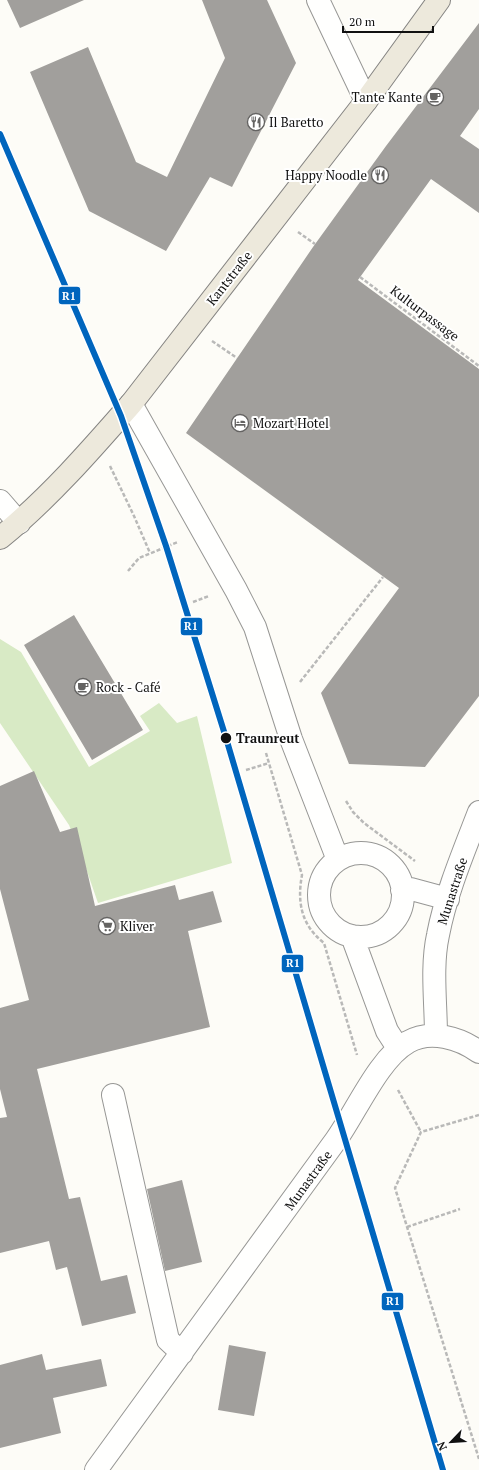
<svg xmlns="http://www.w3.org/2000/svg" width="479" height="1470" font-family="'PT Serif',serif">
<rect width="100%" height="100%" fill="#fdfcf7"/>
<path fill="#d8eac5" d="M0,639L21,652L89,767L150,731L140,716L159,703L177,723L197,716L232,863L98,903L81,854L69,825L0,723Z"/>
<path fill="#a19f9c" d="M7,0H84L20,28Z
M202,0H267L296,63L232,187L210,177L166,251L89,211L30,72L88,47L136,162L167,177L225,58Z
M479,23V109L460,136L479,149V213L431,179L358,280L479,369V696L425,767L349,764L321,693L399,588L186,433L313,247L386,146Z
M74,615L143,730L92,760L24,645Z
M34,771L60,832L77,827L95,906L175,885L179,900L213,891L222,922L188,931L210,1027L37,1069L69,1199L80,1197L101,1281L127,1275L136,1313L82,1326L67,1267L56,1270L49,1241L0,1253V1118L7,1117L0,1089V1008L29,1000L0,889V786Z
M182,1180L202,1262L165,1271L147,1189Z
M229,1345L266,1352L254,1416L218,1410Z
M42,1354L46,1370L101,1359L107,1386L53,1398L61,1433L0,1448V1365Z"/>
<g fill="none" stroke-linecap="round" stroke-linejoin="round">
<g stroke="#979795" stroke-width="24">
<path id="minor" d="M318,0L366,101
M131,404L236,590L255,627L291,739L338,860
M0,501L19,523
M319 895a42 42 0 1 1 84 0a42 42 0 1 1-84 0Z
M402,890L411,889L448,899
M352,936L387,1031L398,1048
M436,1036C436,1003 431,967 438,935C446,893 464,851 479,812
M113,1095L168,1340L182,1353
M96,1470C177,1360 257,1250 336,1140C356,1112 379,1058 408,1042C430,1029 460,1038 479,1052"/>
</g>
<g stroke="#858482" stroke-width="24">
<path id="major" d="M0,538C48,499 90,451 131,404L366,101L439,0"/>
</g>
<path stroke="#b9b9b8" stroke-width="2.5" stroke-dasharray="4 2" stroke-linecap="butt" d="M298,232L315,244
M360,277L479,366
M212,341L237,358
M110,466L134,516L150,553
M128,571L139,558L178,542
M193,602L209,596
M300,682L383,577
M266,753L302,875C297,902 301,925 324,943L357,1055
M246,770L269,763
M346,801L353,812L364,823L415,861
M398,1090L421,1132
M479,1115L421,1132L395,1188L479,1459
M407,1227L460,1209"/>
<use href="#minor" stroke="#fffffe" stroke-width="22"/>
<use href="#major" stroke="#ede9dc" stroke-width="22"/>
<g stroke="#d9c6c7" stroke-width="4.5">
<path id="rail" d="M0,134L121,416L166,546"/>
</g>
<use href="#rail" stroke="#fff" stroke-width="3" stroke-dasharray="9" stroke-linecap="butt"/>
<g stroke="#fff" stroke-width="9">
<path id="rail-1" d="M0,134L121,416L166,546L226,738L443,1470"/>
</g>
<use href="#rail-1" stroke="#0065bd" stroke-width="6"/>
</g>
<defs>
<g id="cafe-ring" transform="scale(0.9)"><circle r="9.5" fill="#fff" stroke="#646362" stroke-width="1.5"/><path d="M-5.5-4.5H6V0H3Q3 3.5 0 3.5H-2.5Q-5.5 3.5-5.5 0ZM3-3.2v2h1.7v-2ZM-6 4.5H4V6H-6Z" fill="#646362"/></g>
<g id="restaurant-ring" transform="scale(0.9)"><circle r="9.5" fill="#fff" stroke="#646362" stroke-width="1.5"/><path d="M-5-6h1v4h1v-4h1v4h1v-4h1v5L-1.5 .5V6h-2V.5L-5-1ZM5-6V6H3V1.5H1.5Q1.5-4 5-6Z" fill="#646362"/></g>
<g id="hotel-ring" transform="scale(0.9)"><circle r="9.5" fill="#fff" stroke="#646362" stroke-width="1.5"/><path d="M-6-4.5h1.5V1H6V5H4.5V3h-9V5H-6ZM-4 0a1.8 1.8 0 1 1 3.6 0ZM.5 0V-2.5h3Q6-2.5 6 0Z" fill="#646362"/></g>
<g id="supermarket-ring" transform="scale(0.9)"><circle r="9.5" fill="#fff" stroke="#646362" stroke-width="1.5"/><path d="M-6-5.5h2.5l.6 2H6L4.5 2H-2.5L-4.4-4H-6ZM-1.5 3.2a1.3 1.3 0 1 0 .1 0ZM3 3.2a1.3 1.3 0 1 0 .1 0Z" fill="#646362"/></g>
</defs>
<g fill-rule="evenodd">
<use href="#cafe-ring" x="435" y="97"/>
<use href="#restaurant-ring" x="256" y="122"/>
<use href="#restaurant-ring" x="380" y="175"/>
<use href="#hotel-ring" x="240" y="423"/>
<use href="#cafe-ring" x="83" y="687"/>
<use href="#supermarket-ring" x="107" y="926"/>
</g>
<circle fill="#111" stroke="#fff" stroke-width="1.5" cx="226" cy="738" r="6"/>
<g text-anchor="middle" stroke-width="4" stroke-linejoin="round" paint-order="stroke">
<g font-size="13" fill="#111" stroke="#fff" text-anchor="start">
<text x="422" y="102" text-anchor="end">Tante Kante</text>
<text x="269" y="127">Il Baretto</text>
<text x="367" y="180" text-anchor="end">Happy Noodle</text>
<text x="253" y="428">Mozart Hotel</text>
<text x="96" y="692">Rock - Café</text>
<text x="120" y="931">Kliver</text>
</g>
<g font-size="13" fill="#111" stroke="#fff">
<text transform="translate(229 278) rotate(-52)" y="5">Kantstraße</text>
<text transform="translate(425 313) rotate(37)" y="5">Kulturpassage</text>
<text transform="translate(452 891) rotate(-72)" y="5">Munastraße</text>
<text transform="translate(308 1180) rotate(-54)" y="5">Munastraße</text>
</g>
<g font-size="13" font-weight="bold" fill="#111" stroke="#fff" text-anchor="start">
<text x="236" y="743">Traunreut</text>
</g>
</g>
<g stroke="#fff" stroke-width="1.5">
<rect x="58" y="286" width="23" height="19" rx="4" fill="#0065bd"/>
<rect x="180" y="617" width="23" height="19" rx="4" fill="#0065bd"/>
<rect x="281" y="954" width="23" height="19" rx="4" fill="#0065bd"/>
<rect x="381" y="1292" width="23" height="19" rx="4" fill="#0065bd"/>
</g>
<g font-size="11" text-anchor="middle" font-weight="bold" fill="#fff">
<text x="69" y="300">R1</text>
<text x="191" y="630">R1</text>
<text x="293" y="967">R1</text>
<text x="393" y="1305">R1</text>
</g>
<g transform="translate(451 1442) rotate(245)" stroke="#ffffff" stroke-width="3" paint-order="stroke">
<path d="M0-3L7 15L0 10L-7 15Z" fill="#111111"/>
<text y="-6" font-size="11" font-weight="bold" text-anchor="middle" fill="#111111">N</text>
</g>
<path d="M343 26v6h90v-6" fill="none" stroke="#111111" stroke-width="2"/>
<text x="349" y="26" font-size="12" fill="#111111" stroke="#ffffff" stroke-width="3" paint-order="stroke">20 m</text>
</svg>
